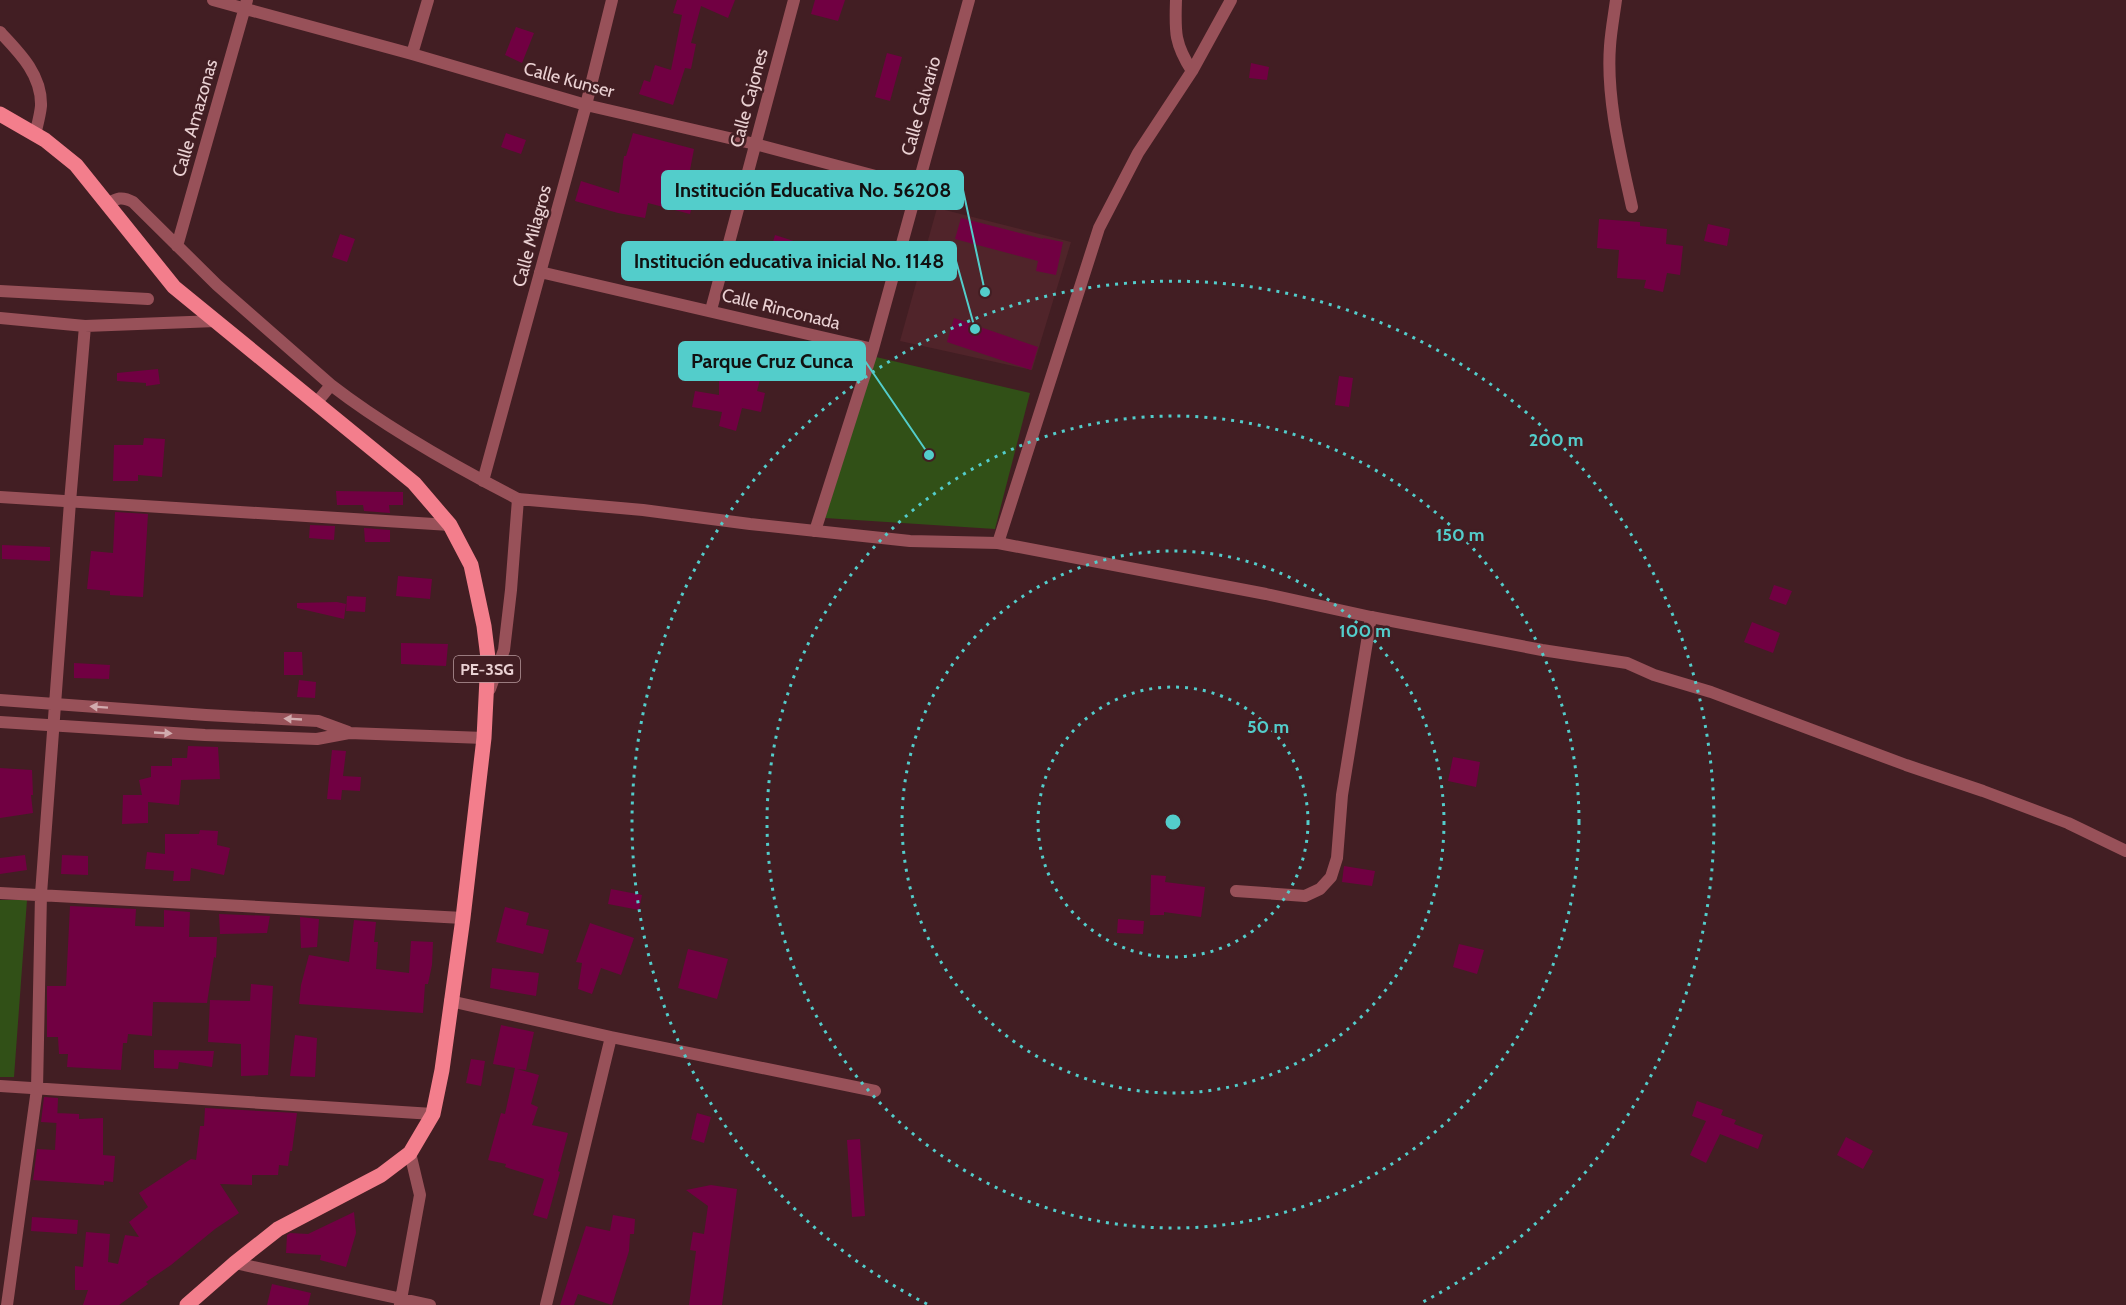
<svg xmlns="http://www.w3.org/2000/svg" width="2126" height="1305" font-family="Cabin,sans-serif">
<rect width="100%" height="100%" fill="#421e23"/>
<path fill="#50242a" d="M937,208L1071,242L1032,370L900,341Z"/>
<path fill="#315017" d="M876,357L1030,393L995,529L825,518Z
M0,900H27L14,1077H0Z"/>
<path fill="#710042" d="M677,0H735L728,18L701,6L691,43L696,44L691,69L685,68L673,105L639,94L644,80L650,82L655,65L671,70L682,15L673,13Z
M815,0H845L838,21L811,14Z
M516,27L534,33L522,63L505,55Z
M887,53L902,57L890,101L875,97Z
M1251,63L1269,67L1267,80L1249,78Z
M506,133L526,140L521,154L501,147Z
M633,133L694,149L690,170L701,173L690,214L648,203L645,218L618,213L575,201L581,181L619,193L624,156H626Z
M961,218L1043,239V238L1063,242L1056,275L1036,271L1038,261L955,239Z
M1599,219L1640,222V226L1667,229L1666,244L1683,246L1680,275L1667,273L1663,292L1644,288L1646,280L1617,278L1619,250L1597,248Z
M1708,224L1730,229L1727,246L1704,241Z
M340,234L355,239L347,262L332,257Z
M775,235L834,254L831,265L787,254L783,267L767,263Z
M954,318L1038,347L1031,370L947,342Z
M158,369L160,384L146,386V383L117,381V373Z
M719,376H761L757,391L765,393L761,412L742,408L736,431L719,426L722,412L692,407L695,391L719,395Z
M1339,376L1353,378L1349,407L1335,405Z
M144,438L165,439L162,477L138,475V481H113L114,445H143Z
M336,491L403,492V505H389L390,513L364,511L363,505H337Z
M115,512L148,514L143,597L110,595V591L87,589L91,551L113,553Z
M310,525L335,526L334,540L309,538Z
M364,528L390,530V542H365Z
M2,545L50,547V561L2,559Z
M398,576L432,579L430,599L396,596Z
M1774,585L1792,591L1786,605L1769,599Z
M347,596L366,597L365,612L346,611Z
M337,602L346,604L344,619L297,608V603Z
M1752,622L1780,633L1773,653L1744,642Z
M401,643L448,644L446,666L401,664Z
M284,652H302L303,675H284Z
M74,663L110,665L109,679L74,678Z
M299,680L316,682L315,698L297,697Z
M188,746L218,747L220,779L181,780L179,805L148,802V823L122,824L123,795H142L139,780L151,777V766H172V758H187Z
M332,750L346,751L343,776L361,777L360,791L342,790L341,800L327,799Z
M1453,757L1480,762L1476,787L1448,781Z
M0,768L32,770L33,795H31L33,813L0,818Z
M200,830L218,831L217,845L230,848L224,875L191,868L190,881H173L174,871L145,869L147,852L165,854V834H199Z
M25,855L27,870L0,874V858Z
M62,855L88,856V875L61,874Z
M1344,866L1375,871L1372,886L1342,882Z
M1151,875L1166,876L1165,882L1205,887L1201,917L1164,912V915H1150Z
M611,889L642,895L639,910L608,904Z
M70,906L136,909L135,926L164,927V910L190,912L189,937H217L216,958L214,957L207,1003L153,1002L152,1036L128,1034L127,1043H123L121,1070L67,1067L68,1054H59L58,1037H47V986H66Z
M505,907L529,913L526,925L549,930L543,954L496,942Z
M219,914L270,916L267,933L220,934Z
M300,917L319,919L317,947L301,948Z
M1118,919L1144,921L1143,934L1117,933Z
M354,920L376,922L374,942H378L376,969L409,973L411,941L433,942L432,965L428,984H425L423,1013L299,1004L301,985L309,955L349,962Z
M590,923L634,938L621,975L601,968L592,994L578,989L582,963L576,962Z
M1459,944L1484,950L1477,974L1453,967Z
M688,949L728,959L717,999L678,988Z
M492,968L539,973L536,996L490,988Z
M251,984L273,986L268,1075L241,1076V1044L208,1042L210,1000L250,1001Z
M501,1025L534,1032L526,1070L517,1069L539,1075L531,1104L538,1107L532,1125L568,1133L558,1171L560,1172L547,1219L533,1215L544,1179L505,1167L506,1164L488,1160L501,1113L505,1114L515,1068L493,1064Z
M295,1035L317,1038L315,1077L290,1076Z
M154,1050L214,1051L212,1067L179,1062L178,1069L154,1068Z
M471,1059L485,1061L481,1086L466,1083Z
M44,1097L58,1098L57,1123L41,1122Z
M1697,1101L1723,1110L1721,1115L1736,1120L1734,1124L1763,1135L1758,1149L1720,1134L1706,1163L1690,1155L1706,1121L1692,1116Z
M205,1108L297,1113L292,1151H290L288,1166L279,1165L278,1175H252V1185L220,1184L239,1213L215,1229L171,1265L146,1282L148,1284L119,1305H83L88,1290H75V1266L83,1267L86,1232L110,1234L108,1262L118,1264L125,1235L139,1237L129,1222L148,1207L139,1193L191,1159L196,1160L200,1126H204Z
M57,1113L79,1114V1119L103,1118V1155L115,1156L113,1182L104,1181V1185L33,1180L37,1149L55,1150Z
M697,1113L711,1117L704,1143L691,1139Z
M1846,1137L1873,1151L1863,1169L1837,1155Z
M860,1139L865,1216L852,1217L847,1140Z
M711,1185L737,1189L722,1305H689L696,1251L690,1250L693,1232L704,1234L708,1206L686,1190Z
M354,1212L356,1233L346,1267L320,1260L321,1255L286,1253L287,1235L290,1233L308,1234Z
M613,1215L635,1219L634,1234H630L629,1251L612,1305L578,1294L574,1305H560L586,1226L610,1231Z
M32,1217L78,1220L77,1234L31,1231Z
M272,1284L311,1293L308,1305H267Z"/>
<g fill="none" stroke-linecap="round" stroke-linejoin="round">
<path stroke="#985159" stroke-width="12" d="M213,0L412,54L586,105L755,144L917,187
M1176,0C1175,31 1174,43 1192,71
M1616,0C1614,15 1611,31 1610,46C1606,98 1621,157 1632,207
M0,32C20,53 42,75 41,106C40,116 37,126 35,135
M412,54L428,0
M107,204C117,198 122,196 133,202L217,285L331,385
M177,246L247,0
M540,272L873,349
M0,291L148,299
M711,310L794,0
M0,318L85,326
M317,402L331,385C388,429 454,466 518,499
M483,481L586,105L612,0
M0,497L450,525
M815,531L873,349L969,0
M998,543L1099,228L1138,153L1192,71L1231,0
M0,700L206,715L318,721L348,732
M0,722L205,735L317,739L349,733L484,738
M1236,891L1305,896L1320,889L1331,877L1337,858L1342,795L1371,617
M0,893L463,918
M450,1001L611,1037L875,1091
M0,1086L433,1114
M235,1263L430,1305
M7,1305L37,1089L41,894L70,502L85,326L216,321
M400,1305L420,1195L410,1153
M546,1305L611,1037"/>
<path stroke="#985159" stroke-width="12" d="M490,689L504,650L511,590L518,499L643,510L750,524L910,541L998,543L1266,594L1371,617L1542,650L1627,663L1654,675L1711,692L1906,765L1983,791L2068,823L2126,851"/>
<path stroke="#f37e8c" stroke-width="15" d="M0,114L45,140L76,165L174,287L414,483L450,525L471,565L484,626L488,658L484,738L463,918L442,1070L433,1114L410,1153L381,1175L278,1229L235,1263L187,1305"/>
</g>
<defs><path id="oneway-solid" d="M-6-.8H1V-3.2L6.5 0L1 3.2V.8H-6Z" transform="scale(1.5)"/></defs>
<g fill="#d1abae">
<use href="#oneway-solid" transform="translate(99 707) rotate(-176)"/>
<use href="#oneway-solid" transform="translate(293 719) rotate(-177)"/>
<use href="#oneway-solid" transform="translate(163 733) rotate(3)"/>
</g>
<g fill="none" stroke="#53cdcb" stroke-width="3" stroke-dasharray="3 6">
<circle cx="1173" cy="822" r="135"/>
<circle cx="1173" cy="822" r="271"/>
<circle cx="1173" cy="822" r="406"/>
<path d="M927 1304A541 541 0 1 1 1419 1304"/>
</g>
<g text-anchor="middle" stroke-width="5" stroke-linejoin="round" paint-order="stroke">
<rect fill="#421e23" stroke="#b89b9e" stroke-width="1.5" x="454" y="656" width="66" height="26" rx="4.5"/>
<g font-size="16" font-weight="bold" fill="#ead1d3">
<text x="487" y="675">PE-3SG</text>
</g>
<g font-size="18" fill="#ead1d3" stroke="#421e23">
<text transform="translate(569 80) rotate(15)" y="6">Calle Kunser</text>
<text transform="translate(749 98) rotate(-75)" y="6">Calle Cajones</text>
<text transform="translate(921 106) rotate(-74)" y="6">Calle Calvario</text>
<text transform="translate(195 118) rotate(-74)" y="6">Calle Amazonas</text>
<text transform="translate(532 236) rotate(-75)" y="6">Calle Milagros</text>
<text transform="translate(781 309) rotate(14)" y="6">Calle Rinconada</text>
</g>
</g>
<circle cx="1173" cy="822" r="9" fill="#53cdcb" stroke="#421e23" stroke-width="3"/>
<g font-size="18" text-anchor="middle" font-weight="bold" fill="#53cdcb" stroke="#421e23" stroke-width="5" stroke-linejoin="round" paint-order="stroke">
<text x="1556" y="446">200 m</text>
<text x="1460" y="541">150 m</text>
<text x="1365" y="637">100 m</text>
<text x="1268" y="733">50 m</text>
</g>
<path fill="none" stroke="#53cdcb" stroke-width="2" d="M985 292L963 190M975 329L956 261M929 455L865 361"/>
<g fill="#53cdcb" stroke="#421e23" stroke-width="2">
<circle cx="985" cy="292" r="6"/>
<circle cx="975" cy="329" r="6"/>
<circle cx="929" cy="455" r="6"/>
</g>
<g fill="#53cdcb" stroke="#53cdcb" stroke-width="2">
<rect x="662" y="171" width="301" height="38" rx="6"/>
<rect x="622" y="242" width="334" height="38" rx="6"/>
<rect x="679" y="342" width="186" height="38" rx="6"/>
</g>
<g font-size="20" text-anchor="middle" font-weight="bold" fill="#111">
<text x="813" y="197">Institución Educativa No. 56208</text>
<text x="789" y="268">Institución educativa inicial No. 1148</text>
<text x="772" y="368">Parque Cruz Cunca</text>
</g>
</svg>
